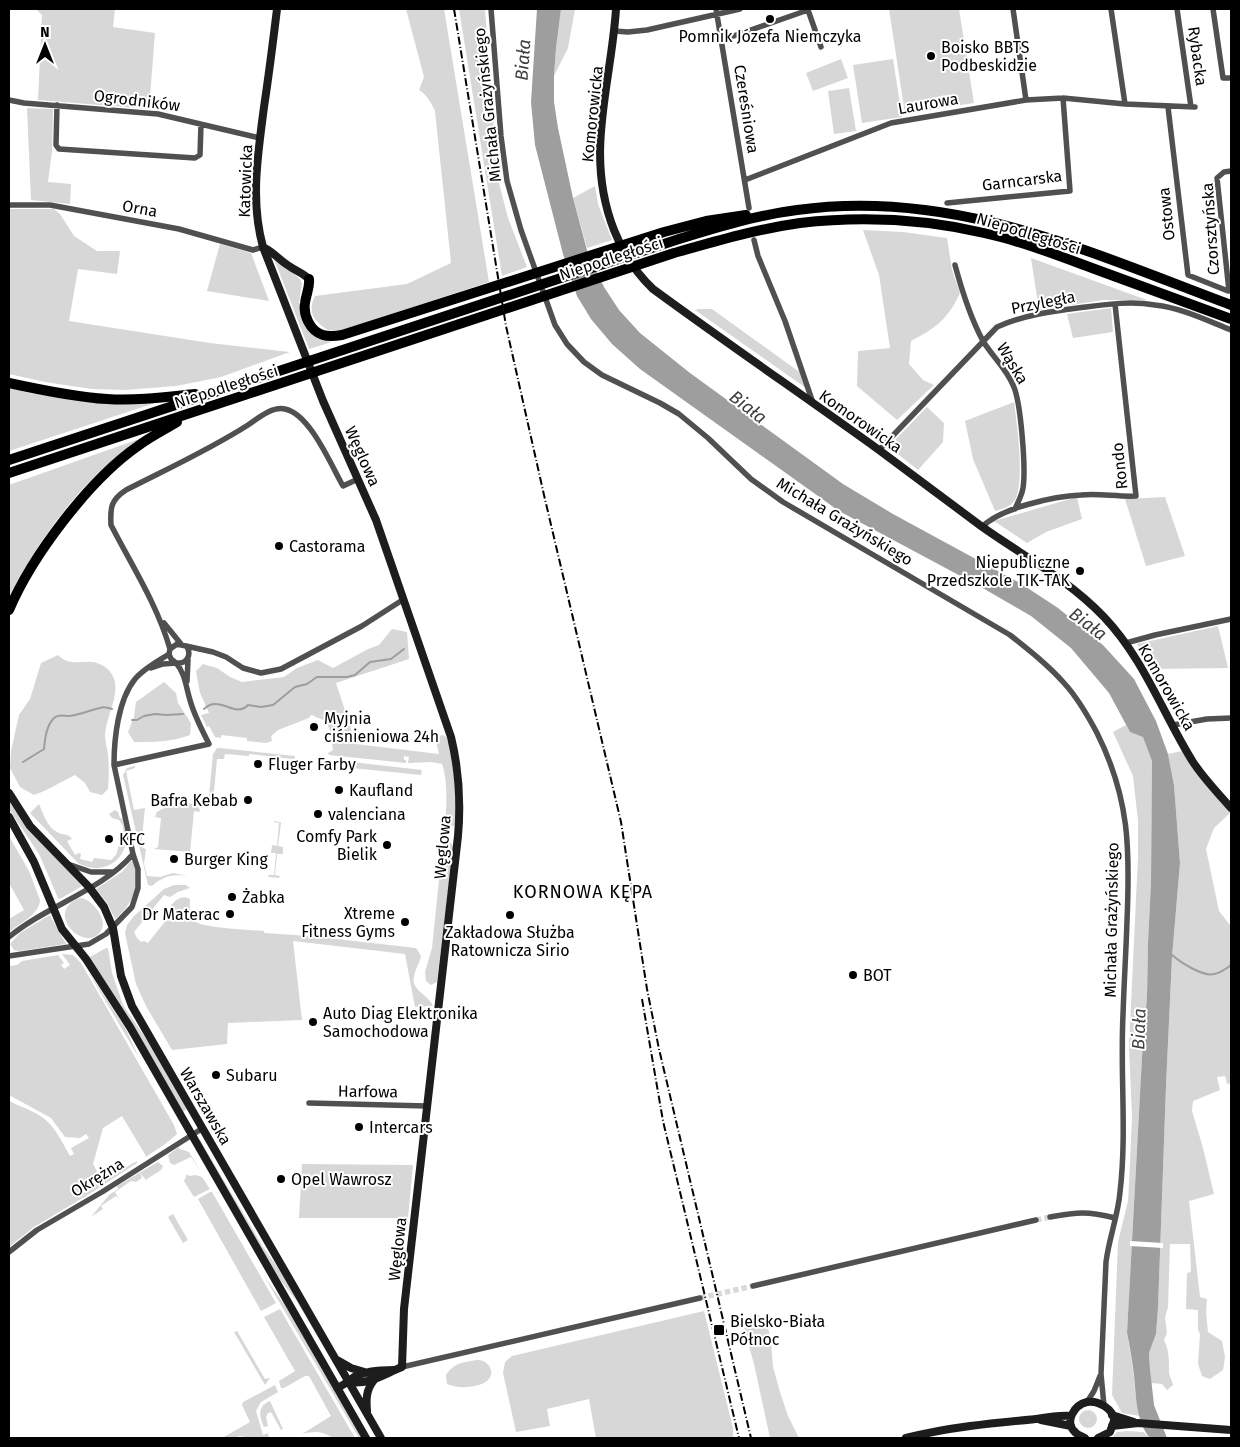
<svg xmlns="http://www.w3.org/2000/svg" width="1240" height="1447" font-family="'Fira Sans',sans-serif">
<rect width="100%" height="100%" fill="#fff"/>
<path fill="#d7d7d7" d="M36,9H115L113,27L155,33L149,109L38,100L42,15Z
M406,9H444L489,282L343,330H328C314,321 307,313 315,296L407,284L451,263L435,111C432,104 426,94 419,90L424,77Z
M459,9H485L495,145L499,183L508,218L527,267L502,276Z
M561,9H575L568,48L554,76L556,48Z
M889,9H959L974,103L905,114Z
M841,59L848,78L813,91L806,73Z
M893,59L902,117L862,123L853,65Z
M849,88L856,131L834,134L828,91Z
M27,108L53,109L52,151L48,182L71,184L70,204L31,200Z
M595,186L598,204L612,240L587,248L573,198Z
M9,209H54L60,214L74,236L97,251H120L117,274L78,269L69,321L210,343L290,352L221,377L176,386L125,390L92,389L45,382L9,374Z
M863,230L903,232L947,238L952,270L960,293C948,319 936,328 911,341L909,364L923,380L934,385L897,420L857,386L858,351L890,348L879,275Z
M220,244L251,253L269,301L207,291Z
M1031,258L1147,300H1103L1039,310Z
M274,259L300,279L302,284L299,302L301,312L321,340L332,342L309,349Z
M1111,308L1113,332L1073,338L1067,314Z
M698,309H712L798,371L799,370L806,388L695,310Z
M9,388L30,393L97,403L158,402L9,451Z
M1014,402C1017,424 1025,481 1015,500C1011,507 1002,509 995,511L973,459L965,421Z
M927,407L944,423L943,442L918,470L894,451L895,440Z
M142,438C84,476 41,536 9,596V485Z
M1077,497L1082,519L1046,532L1027,543L994,521Z
M1165,497L1185,556L1146,566L1125,499Z
M1218,626L1228,668L1152,669L1137,644Z
M392,629L407,632L409,659L336,683L356,744L439,754L435,737L443,735L446,737C457,757 456,800 456,823L450,829L444,828C447,811 448,780 442,764L432,762L408,763L409,757L404,756V760H406V763L329,755L328,753L333,750C331,736 332,720 315,717V716L311,715L309,718L278,730L271,736L272,741L266,743L247,741V738L221,735V738L215,737L209,726L207,727L201,715L209,713L200,693L196,671L203,664L217,668L230,677L242,682L284,677L297,668L318,660L333,668L368,649L379,645Z
M58,655C60,657 64,660 67,661C80,665 91,657 105,667C128,684 106,713 105,735C105,741 107,748 108,754C109,765 109,777 108,789L102,795L90,792L85,783L75,775C60,782 49,790 34,795L20,787L10,768L11,751L19,715L30,699L41,663Z
M164,682L176,693L178,703L191,723L190,735C173,742 152,742 134,742L128,732L134,717L136,702Z
M1126,725L1130,732L1143,736L1152,761L1151,882L1148,943L1147,996L1142,1057L1127,1333L1134,1377L1135,1392L1140,1416L1122,1413L1112,1395L1118,1242L1128,1201L1129,1183L1132,1117L1129,1047L1138,857V821L1133,776L1113,732Z
M217,748H220L295,756V758L293,759L249,754V756L225,754L224,759H217L213,803L210,802V796H209L213,754Z
M1182,751L1206,785L1231,812L1214,828L1206,849L1219,911L1230,925L1231,1083L1227,1084L1225,1076L1217,1077L1220,1090L1193,1101L1192,1111L1203,1148L1214,1194L1189,1201L1200,1297L1207,1299L1206,1312L1208,1332L1222,1341L1225,1357L1223,1370L1210,1379L1202,1376L1198,1364L1200,1334L1198,1330V1310L1186,1309L1187,1273L1191,1272L1190,1244H1170L1168,1307L1165,1318L1167,1333L1164,1340C1169,1350 1169,1359 1169,1369C1168,1374 1172,1380 1173,1385L1167,1390L1162,1384L1151,1383L1149,1353L1156,1334L1158,1308L1166,1086L1172,957L1180,863L1174,785L1168,754Z
M343,761L422,770L421,775L342,767Z
M135,766V768L126,771L134,810L145,808L141,847L146,849L144,864L147,876L160,877L173,873L188,876C173,874 163,876 152,886L148,885L123,775L127,768Z
M9,801L27,828L82,886L60,899L58,898L39,854L9,809Z
M187,803L197,805L200,810L199,812L194,811L190,852L154,849L158,847L161,818L155,817L157,812L162,809Z
M39,804C43,813 47,827 57,832C63,836 67,832 72,839L67,841L75,855L79,853L81,854L80,859L92,862L94,858L111,860L116,855L120,841L123,839L125,833L123,831V826L119,820L112,818L109,814L115,810L118,812L120,818H122C124,825 126,833 126,841C123,865 98,875 78,863L30,813Z
M275,821L286,824L281,823L278,846L283,847V854H277L275,875L280,876L279,878L269,877L268,875H274L276,853H271L272,845L277,846L279,823L274,822Z
M9,836L29,871L40,900C40,914 19,924 9,932V919L24,910L9,883Z
M446,840L452,844L453,849L437,982L431,985L426,981L425,972L432,948L443,841Z
M131,861H134C142,882 132,906 115,919L107,903L96,889L122,872Z
M174,885H186L190,888L178,892L170,897L164,895L134,932L137,938L141,942L144,941L148,943L171,914L169,908C175,901 180,894 190,899C190,906 188,915 194,921C201,928 252,930 264,931V933L310,936L416,948L421,956C420,963 415,969 414,976C410,990 429,995 433,1006L415,1007L405,954L293,941L302,1020L228,1023L227,1044L172,1050L146,1006L136,984L125,933L127,925L133,917L164,889Z
M80,898C91,898 107,918 102,929C88,957 41,912 80,898Z
M50,915L66,944L20,951L14,950L10,944L20,933Z
M106,948H108L112,973L123,1005L151,1046L187,1109L183,1112L124,1010L90,959V957Z
M62,954L73,955L81,963L174,1125L177,1134L164,1145L144,1158L146,1156L122,1116L103,1128L93,1164L102,1181L137,1161V1163L91,1193L34,1227L9,1247V1101C19,1106 32,1110 42,1117C55,1126 62,1142 70,1156L74,1154L71,1148L89,1138L86,1134L80,1138L65,1137L51,1118L9,1095V966L17,965L22,961L58,955L64,963L61,965L64,969L70,965Z
M86,968L126,1029L139,1058Z
M200,1140L263,1247L284,1276L339,1373L296,1300L277,1276L200,1142Z
M179,1147L180,1149L189,1152L201,1172L191,1157L174,1165L170,1163L168,1155Z
M158,1162L163,1166L161,1170L147,1179V1181L140,1173L142,1178L136,1182L131,1181L115,1192L119,1199L116,1196L101,1206L103,1209L91,1217L109,1195L118,1189L117,1186Z
M302,1164L413,1165L408,1218H299Z
M187,1174L189,1176L195,1175L202,1177L210,1189L194,1197L184,1181Z
M210,1192H212L276,1303L261,1311L198,1199Z
M173,1214L188,1240L183,1243L168,1217Z
M264,1276L285,1305L362,1438H359Z
M280,1309L355,1438H339L338,1437L333,1438C322,1431 315,1431 302,1434L331,1416L309,1376H305L284,1388H281L279,1381L295,1371L264,1317Z
M704,1311L733,1428V1438H596L589,1399L547,1409L550,1426L516,1432L503,1373L505,1362L512,1356Z
M756,1313L767,1323L771,1341L773,1367L780,1392L788,1416L799,1438H770L754,1364L744,1328Z
M237,1331L265,1379L270,1378L265,1385L234,1332Z
M477,1360C488,1359 497,1373 487,1381C478,1388 457,1389 447,1384L446,1375C453,1363 464,1362 477,1360Z
M275,1385L278,1392L261,1402L256,1411L263,1435L268,1433L269,1438H252L239,1436L235,1438H222L250,1422L242,1405L243,1402Z
M270,1401L283,1429L281,1430L271,1412L267,1414V1416L266,1417L268,1426L264,1427C259,1417 257,1406 270,1401Z
M1079 1419a9 9 0 1 1 18 0a9 9 0 1 1-18 0Z
M1127,1431L1143,1432L1150,1438H1112L1117,1432Z"/>
<path fill="#9e9e9e" d="M537,9H561L556,48L554,76V102L558,128L573,198L588,254L604,287L619,310L640,333L690,373L843,484L893,514L1020,583L1058,608L1103,645L1134,679L1156,721L1168,754L1174,785L1180,863L1172,957L1166,1086L1158,1308L1156,1334L1149,1353L1150,1369L1154,1405L1167,1438H1150C1136,1422 1136,1395 1134,1375C1132,1361 1130,1347 1127,1333L1142,1057L1147,996L1148,943L1151,882L1152,761L1143,737L1130,732L1109,693L1071,648L1031,616L981,587L839,511L640,369L612,344L591,319L577,296L563,254L535,145L531,102Z"/>
<path fill="#fff" d="M1130,1241L1163,1243V1248L1130,1246Z"/>
<g fill="none" stroke-linecap="round" stroke-linejoin="round">
<path stroke="#9e9e9e" stroke-width="2" d="M204,709C219,694 235,719 248,705L261,707L273,705L295,687L307,684L317,677H347L355,675L370,662L391,659L404,649
M132,720H137L144,716L155,714L167,715L183,714
M23,762L44,749C45,739 46,726 54,718C59,714 63,716 69,716C80,715 90,710 100,708C104,706 108,708 112,709
M1172,955C1180,962 1203,977 1214,974C1221,973 1226,969 1231,965"/>
<path stroke="#d9d9d9" stroke-width="5.5" stroke-dasharray="5.5 3" stroke-linecap="butt" d="M1036,1220L1050,1217
M700,1298L753,1286"/>
<path stroke="#505050" stroke-width="5.5" d="M491,9L501,136L507,181L521,230L555,325L567,344L584,362L602,375L660,403L679,414L708,438L751,479L783,502L1010,635C1029,650 1048,665 1064,683C1077,697 1088,716 1097,733C1130,799 1130,850 1127,921C1126,952 1124,983 1123,1015C1120,1074 1127,1133 1120,1192C1118,1216 1109,1238 1106,1262L1101,1374L1104,1406
M716,9L749,208
M1013,9L1026,100
M1111,9L1125,104
M1177,9L1191,107
M1213,9L1223,78H1231
M808,10L821,47
M614,31L628,32L647,30L740,9
M722,40L808,10L807,9
M9,100L24,103L158,114L260,138
M57,105L56,145L59,149L195,158L200,155L201,124
M1168,107L1188,275L1228,291
M745,180L891,123L1026,100L1063,98L1125,104L1195,107
M947,203L1070,191L1063,98
M9,205H50L179,229L253,250L263,247
M754,240L758,256L785,321L813,403
M955,265C962,291 970,317 983,341C992,356 1006,368 1013,385C1021,401 1026,469 1023,488C1022,495 1018,502 1015,509
M1229,291L1217,178L1224,172L1231,171
M879,450L997,327C1026,314 1055,311 1086,307C1109,304 1132,301 1155,305C1182,308 1206,320 1231,330
M982,527C1000,508 1055,496 1081,495C1099,493 1117,497 1136,496L1115,304
M164,623L181,644
M1126,643L1155,635L1231,619
M170,649C157,604 132,566 111,525C110,507 111,500 126,490C167,469 209,450 248,425C257,419 272,406 285,409C310,414 331,465 343,486L358,479
M169,654L171,659L176,663C186,664 192,656 187,647
M187,681L188,660
M1173,725L1207,719L1231,718
M114,765L209,744C202,730 194,715 190,700C186,687 185,673 176,663L163,664L151,668
M68,864L91,872H113
M9,937C46,906 103,890 133,854
M9,956L89,944L106,934L132,907L138,888V869L133,854L114,765C114,739 118,700 135,679C143,669 158,661 169,654L170,649L177,644L213,652L226,657L243,668L261,673L281,669L362,626L404,599
M309,1103L427,1106
M1050,1217C1078,1212 1087,1211 1115,1218
M9,1252L37,1230L102,1192L203,1128
M753,1286L1036,1220
M402,1367L700,1298
M1087,1402L1094,1391L1100,1376"/>
<path stroke="#1d1d1d" stroke-width="8" d="M277,9C273,42 269,74 264,107C258,154 250,200 263,247L323,401L376,520L451,737C459,770 461,802 458,836L404,1309L402,1367C384,1374 370,1385 349,1382
M616,9C611,86 584,154 614,230C623,253 635,272 653,289C728,344 804,396 879,450C913,475 947,501 981,526C1023,556 1068,579 1104,617C1144,659 1163,714 1193,762C1204,779 1218,793 1231,808
M263,247C275,253 278,259 289,266C296,271 303,273 309,279
M9,793L30,826L89,887L104,907L113,928L121,976L132,1006L381,1438
M9,817L34,862L62,929L86,959L130,1027L366,1438
M337,1360L351,1368L368,1373
M337,1388C344,1385 349,1381 354,1377C365,1371 382,1370 394,1370
M367,1411C366,1399 366,1390 374,1380
M1112,1415L1134,1422
M1041,1420L1071,1426
M1112,1426L1138,1423L1231,1430
M906,1438C949,1427 993,1423 1036,1419C1048,1417 1059,1415 1071,1416
M1085,1438C1082,1436 1077,1435 1075,1432C1064,1422 1074,1405 1087,1402C1098,1400 1114,1409 1114,1421C1113,1424 1111,1429 1110,1432L1098,1438"/>
<path stroke="#000" stroke-width="10" d="M309,279C310,288 306,294 305,303C303,315 310,331 323,335C329,337 336,336 342,335L664,232L706,221L746,215
M9,383C41,390 74,397 107,399C136,401 166,397 195,394
M9,460L679,239C718,227 757,215 797,210C953,188 1089,252 1231,305
M9,473L674,253C716,241 757,229 800,223C861,216 924,219 984,233C1021,241 1057,255 1092,268C1139,285 1185,302 1231,319
M9,610C32,556 89,480 138,446C150,437 164,430 177,422"/>
<path stroke="#000" stroke-width="2" stroke-dasharray="8 2.5 1 2.5" stroke-linecap="butt" d="M454,9L506,326L544,495L621,822L647,989L659,1049L751,1438
M642,999L663,1121L739,1438"/>
</g>
<g fill="#000" stroke="#fff" stroke-width="2">
<circle cx="770" cy="19" r="5"/>
<circle cx="931" cy="56" r="5"/>
<circle cx="279" cy="546" r="5"/>
<circle cx="1080" cy="571" r="5"/>
<circle cx="314" cy="727" r="5"/>
<circle cx="258" cy="764" r="5"/>
<circle cx="339" cy="790" r="5"/>
<circle cx="248" cy="800" r="5"/>
<circle cx="318" cy="814" r="5"/>
<circle cx="109" cy="839" r="5"/>
<circle cx="387" cy="845" r="5"/>
<circle cx="174" cy="859" r="5"/>
<circle cx="232" cy="897" r="5"/>
<circle cx="230" cy="914" r="5"/>
<circle cx="510" cy="915" r="5"/>
<circle cx="405" cy="922" r="5"/>
<circle cx="853" cy="975" r="5"/>
<circle cx="313" cy="1022" r="5"/>
<circle cx="216" cy="1075" r="5"/>
<circle cx="359" cy="1127" r="5"/>
<circle cx="281" cy="1179" r="5"/>
<rect x="713" y="1324" width="12" height="12" rx="2.5"/>
</g>
<g text-anchor="middle" stroke-width="4" stroke-linejoin="round" paint-order="stroke">
<g font-size="16" fill="#000" stroke="#fff" text-anchor="start">
<text x="770" y="42" text-anchor="middle">Pomnik Józefa Niemczyka</text>
<text x="941" y="53">Boisko BBTS<tspan x="941" dy="18">Podbeskidzie</tspan></text>
<text x="289" y="552">Castorama</text>
<text x="1070" y="568" text-anchor="end">Niepubliczne<tspan x="1070" dy="18">Przedszkole TIK-TAK</tspan></text>
<text x="324" y="724">Myjnia<tspan x="324" dy="18">ciśnieniowa 24h</tspan></text>
<text x="268" y="770">Fluger Farby</text>
<text x="349" y="796">Kaufland</text>
<text x="238" y="806" text-anchor="end">Bafra Kebab</text>
<text x="328" y="820">valenciana</text>
<text x="377" y="842" text-anchor="end">Comfy Park<tspan x="377" dy="18">Bielik</tspan></text>
<text x="119" y="845">KFC</text>
<text x="184" y="865">Burger King</text>
<text x="242" y="903">Żabka</text>
<text x="395" y="919" text-anchor="end">Xtreme<tspan x="395" dy="18">Fitness Gyms</tspan></text>
<text x="220" y="920" text-anchor="end">Dr Materac</text>
<text x="510" y="938" text-anchor="middle">Zakładowa Służba<tspan x="510" dy="18">Ratownicza Sirio</tspan></text>
<text x="863" y="981">BOT</text>
<text x="323" y="1019">Auto Diag Elektronika<tspan x="323" dy="18">Samochodowa</tspan></text>
<text x="226" y="1081">Subaru</text>
<text x="369" y="1133">Intercars</text>
<text x="291" y="1185">Opel Wawrosz</text>
<text x="730" y="1327">Bielsko-Biała<tspan x="730" dy="18">Północ</tspan></text>
</g>
<g font-size="16" fill="#000" stroke="#fff">
<text transform="translate(1198 56) rotate(82)" y="6">Rybacka</text>
<text transform="translate(137 100) rotate(7)" y="6">Ogrodników</text>
<text transform="translate(928 103) rotate(-10)" y="6">Laurowa</text>
<text transform="translate(487 105) rotate(-96)" y="6">Michała Grażyńskiego</text>
<text transform="translate(747 109) rotate(81)" y="6">Czereśniowa</text>
<text transform="translate(592 114) rotate(-84)" y="6">Komorowicka</text>
<text transform="translate(1022 180) rotate(-7)" y="6">Garncarska</text>
<text transform="translate(245 181) rotate(-88)" y="6">Katowicka</text>
<text transform="translate(140 208) rotate(10)" y="6">Orna</text>
<text transform="translate(1166 214) rotate(-96)" y="6">Ostowa</text>
<text transform="translate(1210 229) rotate(-94)" y="6">Czorsztyńska</text>
<text transform="translate(1029 233) rotate(17)" y="6">Niepodległości</text>
<text transform="translate(611 258) rotate(-18)" y="6">Niepodległości</text>
<text transform="translate(1043 302) rotate(-11)" y="6">Przyległa</text>
<text transform="translate(1013 363) rotate(59)" y="6">Wąska</text>
<text transform="translate(226 386) rotate(-18)" y="6">Niepodległości</text>
<text transform="translate(861 421) rotate(35)" y="6">Komorowicka</text>
<text transform="translate(363 456) rotate(66)" y="6">Węglowa</text>
<text transform="translate(1119 466) rotate(-96)" y="6">Rondo</text>
<text transform="translate(845 521) rotate(31)" y="6">Michała Grażyńskiego</text>
<text transform="translate(1167 687) rotate(60)" y="6">Komorowicka</text>
<text transform="translate(442 847) rotate(-85)" y="6">Węglowa</text>
<text transform="translate(1111 920) rotate(-89)" y="6">Michała Grażyńskiego</text>
<text transform="translate(368 1091) rotate(1)" y="6">Harfowa</text>
<text transform="translate(206 1106) rotate(60)" y="6">Warszawska</text>
<text transform="translate(97 1177) rotate(-32)" y="6">Okrężna</text>
<text transform="translate(397 1249) rotate(-84)" y="6">Węglowa</text>
</g>
<g font-size="18" font-style="italic" fill="#3f3f3f" stroke="#fff">
<text transform="translate(523 60) rotate(-86)" y="6">Biała</text>
<text transform="translate(748 407) rotate(38)" y="6">Biała</text>
<text transform="translate(1088 624) rotate(37)" y="6">Biała</text>
<text transform="translate(1139 1029) rotate(-88)" y="6">Biała</text>
</g>
<g font-size="18" letter-spacing="1" fill="#000" stroke="#fff">
<text x="583" y="898">KORNOWA KĘPA</text>
</g>
</g>
<rect width="1240" height="1447" fill="none" stroke="#000000" stroke-width="20"/>
<g transform="translate(45 45)" stroke="#ffffff" stroke-width="4" paint-order="stroke">
<path d="M0-4L9 19L0 12L-9 19Z" fill="#000000"/>
<text y="-8" font-size="14" font-weight="bold" text-anchor="middle" fill="#000000">N</text>
</g>
</svg>
